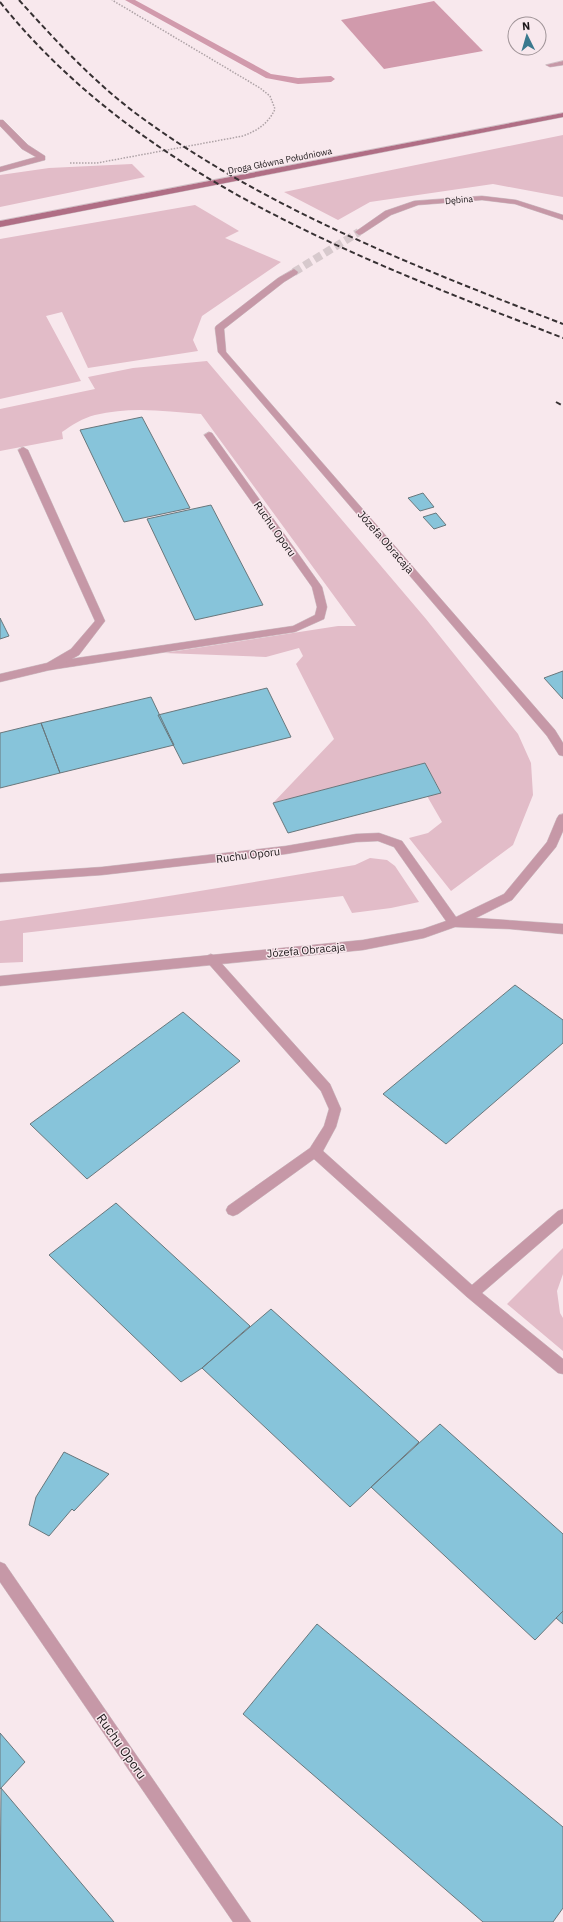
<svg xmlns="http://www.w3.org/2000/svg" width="563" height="1922" font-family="'IBM Plex Sans',sans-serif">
<rect width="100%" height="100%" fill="#f8e8ed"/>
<path fill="#e2bcc8" d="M563,135V197L493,184L370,202L338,220L284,192Z
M132,164L145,177L0,207V175L49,168Z
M195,205L239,231L225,238L281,262L202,316L193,340L198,351L88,368L62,312L46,316L81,381L0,399V239Z
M207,361L426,619L518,734L531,763L533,795L513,845L451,891L409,838L428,833L442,822L427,796L441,792L425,763L273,803L334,739L296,664L303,656L299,648L266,657L164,653L338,626H356L201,414C166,411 130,406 95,415C83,418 72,425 62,432L63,439L0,451V409L95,389L88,377L133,368Z
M370,858L387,860L395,866L419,902L391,908L352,913L343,896L23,933V962L0,963V921C119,905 237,885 355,865Z
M563,1248V1274L557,1291L560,1313L563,1318V1351L507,1304Z"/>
<path fill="#d19aac" d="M434,1L483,51L384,69L341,20Z"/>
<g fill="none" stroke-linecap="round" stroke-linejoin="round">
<path fill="#d19aac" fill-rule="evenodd" d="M125,0H135L271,74L298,78L331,76L335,79L331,82L298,84L266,78Z"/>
</g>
<path fill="#87c4da" stroke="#69777c" d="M142,417L190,508L124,522L80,430Z
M423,493L434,507L420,511L408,498Z
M211,505L263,605L195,620L147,519Z
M436,513L446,525L434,529L423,517Z
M0,618L9,636L0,639Z
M563,671V699L544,678Z
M267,688L291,737L183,764L158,715Z
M151,697L174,745L60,773L41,723Z
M41,723L60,773L0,788V733Z
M425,763L441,793L288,833L273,803Z
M515,985L563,1020V1043L446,1144L383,1094Z
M183,1012L240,1061L87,1179L30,1124Z
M116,1203L250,1326L202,1368L181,1382L49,1255Z
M271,1309L419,1442L350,1507L202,1368Z
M440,1424L563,1534V1611L535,1640L371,1487Z
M64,1452L109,1474L74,1511L72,1509L49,1536L29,1525L36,1497Z
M563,1611V1624L556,1618Z
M317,1624L563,1827V1908L553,1922H483L243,1714Z
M0,1733L25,1762L0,1789Z
M1,1788L114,1922H0Z"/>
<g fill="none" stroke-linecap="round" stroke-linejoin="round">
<path stroke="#d7c9cd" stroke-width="8" stroke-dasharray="8 4" stroke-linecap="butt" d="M294,272L359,232"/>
<g stroke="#d0c2c7" stroke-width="1">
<path id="lane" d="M563,61V65L550,67L546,65Z
M0,120H3L28,145L45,156V160L0,172V167L36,157L22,149L0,126Z
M209,432L212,433L322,587L327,607L324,619L295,632L50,670L46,669L45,666L50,662L293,626L315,615L317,607L312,587L204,435Z
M211,954L215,956L330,1084L341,1109L336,1127L323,1151L472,1285L558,1211L563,1209V1223L482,1293L563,1359V1374L558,1373L467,1297L314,1159L238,1214L233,1216L228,1214L226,1210L228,1206L310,1148L324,1126L329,1109L321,1091L207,962L205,959L207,956Z"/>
</g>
<g stroke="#d0c2c7" stroke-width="1">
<path id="street" d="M482,196L516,200L563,215V220L515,204L482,200L418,205L391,215L362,234L359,235L355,232L385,211L414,201Z
M294,269L298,272L297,274L284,282L224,329L226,352L555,730L563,743V756L559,755L547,736L218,352L215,328L216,326L278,278Z
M23,447L28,450L105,621L79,655L54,669L0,682V674L47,663L71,649L95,621L18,450Z
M563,814V831L556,847L512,900L476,918L563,924V934L510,929L455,927L424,938L363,950L0,986V976L363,940L423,929L446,921L394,847L378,841L356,842L286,854L102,875L0,882V874L102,867L286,846L356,834L379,833L402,841L456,917L504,894L547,842L557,818L559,815Z
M0,1562L5,1564L251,1922H233L0,1582Z"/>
</g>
<g stroke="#d0c2c7" stroke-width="1">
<path id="secondary" d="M563,113V117L0,227V221Z"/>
</g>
<path stroke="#aea2a6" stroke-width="1.5" stroke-dasharray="1.5 1.5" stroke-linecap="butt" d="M70,163H97L243,136C258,130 268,124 275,109L270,96L260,88L112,0"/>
<use href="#lane" fill="#c698a7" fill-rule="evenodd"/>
<use href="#street" fill="#c698a7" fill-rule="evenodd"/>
<use href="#secondary" fill="#b06e85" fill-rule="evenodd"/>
<path stroke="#373133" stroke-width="2" stroke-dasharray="5.5 3" stroke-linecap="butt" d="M19,0C55,40 91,79 134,112C263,208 414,266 563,324
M0,2C141,178 360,259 563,338
M556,402L563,406"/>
</g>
<g text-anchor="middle" stroke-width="3" stroke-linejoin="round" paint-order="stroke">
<g font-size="9" fill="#1c1719" stroke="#f8e8ed">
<text transform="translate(280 161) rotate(-11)" y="3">Droga Główna Południowa</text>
<text transform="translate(459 200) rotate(-5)" y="3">Dębina</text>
</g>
<g font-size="11" fill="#1c1719" stroke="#f8e8ed">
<text transform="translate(275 529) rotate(55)" y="4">Ruchu Oporu</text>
<text transform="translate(386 542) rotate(49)" y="4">Józefa Obracaja</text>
<text transform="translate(248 855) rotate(-7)" y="4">Ruchu Oporu</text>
<text transform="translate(306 950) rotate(-5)" y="4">Józefa Obracaja</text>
</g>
<g font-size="13" fill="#1c1719" stroke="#f8e8ed">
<text transform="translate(122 1746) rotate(55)" y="5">Ruchu Oporu</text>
</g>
</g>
<g transform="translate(527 36) rotate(355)"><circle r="19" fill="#f8e8ed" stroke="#a09498"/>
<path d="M0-3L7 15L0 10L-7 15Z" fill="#3a798e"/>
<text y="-6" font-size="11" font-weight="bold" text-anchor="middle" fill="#1c1719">N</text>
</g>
</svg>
